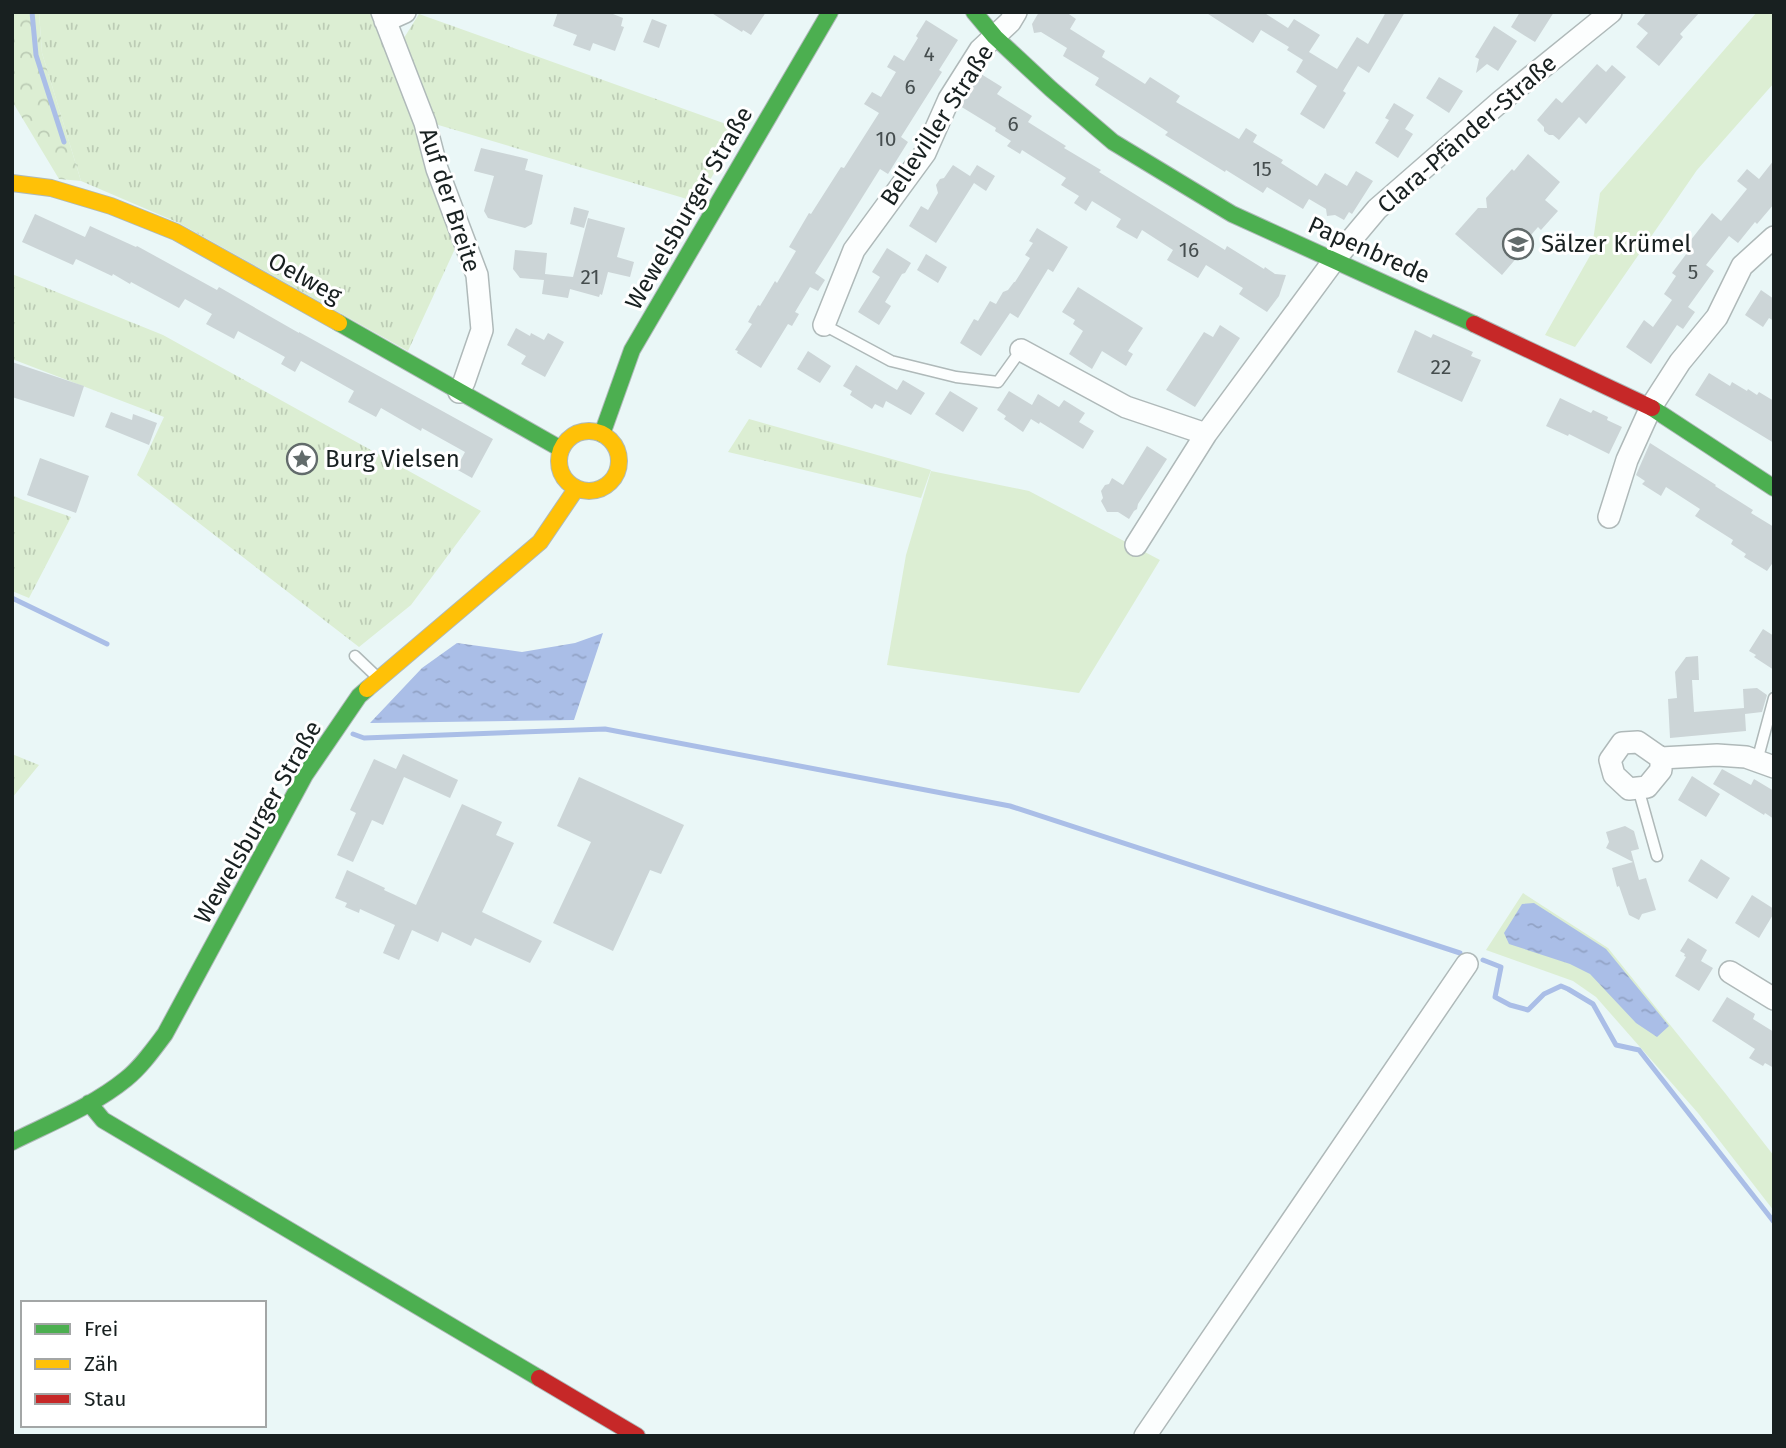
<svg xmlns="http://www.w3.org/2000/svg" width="1786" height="1448" font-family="'Fira Sans',sans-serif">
<defs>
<pattern id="grass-tufts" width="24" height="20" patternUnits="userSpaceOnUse" patternTransform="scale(1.75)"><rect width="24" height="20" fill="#dceed3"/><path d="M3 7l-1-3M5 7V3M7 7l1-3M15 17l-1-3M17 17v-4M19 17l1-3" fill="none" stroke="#bcccb5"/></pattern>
<pattern id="forest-crowns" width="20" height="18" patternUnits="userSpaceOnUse" patternTransform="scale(1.75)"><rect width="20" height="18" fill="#dceed3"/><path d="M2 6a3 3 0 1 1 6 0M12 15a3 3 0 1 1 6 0" fill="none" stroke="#bcccb5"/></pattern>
<pattern id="water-ripples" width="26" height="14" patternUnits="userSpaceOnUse" patternTransform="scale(1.75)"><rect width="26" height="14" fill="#aabee7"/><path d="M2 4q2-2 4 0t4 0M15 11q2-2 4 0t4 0" fill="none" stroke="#92a3c6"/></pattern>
</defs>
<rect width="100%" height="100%" fill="#eaf7f7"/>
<path fill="url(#grass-tufts)" d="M39,12H371L459,240L408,351L179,223L81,181L42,53Z
M419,14L740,129L697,202L435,124L402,41Z
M12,274L163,335L481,511L411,605L359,647L137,475L164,417L12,359Z
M749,419L931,470L921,498L728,452Z
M12,495L23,500L71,517L29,598L12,591Z
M12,754L39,765L12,798Z"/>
<path fill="url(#forest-crowns)" d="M12,12H39L42,53L81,181L59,179L12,101Z"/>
<path fill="#dceed3" d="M1757,12H1774V83L1697,170L1575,347L1545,335L1591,254L1600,193Z
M931,471L1029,491L1160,560L1079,693L887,665L906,555Z
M1523,893L1608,948L1725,1093L1774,1156V1211L1698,1113L1596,997L1573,981L1486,950Z"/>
<path fill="url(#water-ripples)" d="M603,633L574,720L370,723L422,668L457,643L522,652L575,643Z
M1534,903L1606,949L1669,1026L1657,1037L1636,1023L1590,974L1570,964L1509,944L1504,933L1522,904Z"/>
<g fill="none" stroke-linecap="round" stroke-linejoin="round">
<path stroke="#aabee7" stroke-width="5" d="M32,12L36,55L64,142
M12,598L107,644
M353,734L364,738L605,729L1010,806L1460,953
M1483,960L1501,967L1495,997L1510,1005L1528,1010L1544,994L1561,986L1568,989L1593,1004L1616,1045L1639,1050L1774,1222"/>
</g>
<path fill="#ccd5d7" d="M558,12H608L623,18L621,26L624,27L615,51L593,43L590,51L573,45L577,35L553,26Z
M710,12H766L751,35L743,30L742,32Z
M1039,12H1066L1076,19L1070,29L1105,51L1102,57L1145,84L1150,77L1180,96L1176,102L1239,139L1246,128L1257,135L1253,142L1283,160L1281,163L1317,186L1325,173L1347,186L1356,171L1373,181L1352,214L1349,212L1344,220L1335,215L1327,216L1326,209L1309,199L1303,209L1267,187L1263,193L1226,170L1225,172L1165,135L1168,132L1095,85L1099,78L1063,56L1067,48L1041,32L1034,33L1032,24Z
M1205,12H1263L1288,28L1294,19L1320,35L1309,52L1337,69L1357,37L1368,44L1386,12H1405L1369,73L1358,66L1343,91L1346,93L1324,129L1300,114L1317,86L1296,72L1303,60L1287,50L1289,47L1261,30L1253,43Z
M1520,12H1554L1535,42L1511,27Z
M1647,12H1700L1680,34L1683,37L1659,66L1636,47L1648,33L1637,24Z
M652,19L667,25L659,48L643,42Z
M926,20L958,40L939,70L942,72L901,137L908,142L888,174L880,169L815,273L825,280L818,291L810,287L795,312L799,314L792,326L788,324L761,368L737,353L738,351L735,350L752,324L748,322L758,305L760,306L775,281L777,283L796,251L789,247L809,213L811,214L841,167L844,168L879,113L864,104L872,92L881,97L896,72L887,67L894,55L904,61L918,38L916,36Z
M1494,26L1517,41L1498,71L1487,64L1476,73L1479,59L1475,57Z
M1597,64L1606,72L1612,65L1626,77L1586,124L1579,117L1559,140L1553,135H1549L1544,131V127L1537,120L1556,98L1562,103Z
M981,74L1002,87L997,94L1032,116L1028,122L1066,146L1064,148L1101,170L1099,172L1225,250L1227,246L1264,269L1265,267L1275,274L1286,275L1279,296L1267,312L1239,294L1243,288L1206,265L1198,278L1167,260L1173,250L1142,230L1137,239L1116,227L1121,219L1092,201L1086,211L1074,203L1079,196L1061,185L1066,178L1022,150L1020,154L1007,146L1011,141L995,131L996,128L960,106Z
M1439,77L1463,91L1449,113L1426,98Z
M1394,103L1414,115L1405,129L1413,134L1398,158L1375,143L1389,120L1385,118Z
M481,148L528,159L525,170L543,175L532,224L525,228L488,218L484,211L494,176L474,171Z
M1528,154L1560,182L1545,200L1558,211L1541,230L1538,227L1516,252L1519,255L1502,275L1455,234L1478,208H1487L1486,198L1512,169L1514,171Z
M1774,160V204L1757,224L1755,222L1738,243L1729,236L1706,265L1714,271L1688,307L1695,312L1683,329L1677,325L1651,364L1626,347L1644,320L1653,327L1672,300L1664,294L1676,276L1672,273L1687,253L1683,250L1712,213L1721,221L1747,189L1737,181L1747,169L1759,179Z
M953,165L970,176L977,165L995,176L986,191L974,183L936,243L909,226L921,206L928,210L938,193L936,185L940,179L944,178Z
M574,207L589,211L584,228L570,224Z
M35,214L85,237L90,226L136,247L137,246L217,290L219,287L299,333V332L493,439L472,478L456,469L465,452L422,428L421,431L381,408L376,417L348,402L354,391L301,361L295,372L281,364L285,357L238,331L234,339L206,324L212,314L185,299L179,308L131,282L130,284L113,274L112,276L76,259L73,265L22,242Z
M588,218L625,228L617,257L634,262L630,277L608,272L602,295L600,294L599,297L570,289L568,298L542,294L544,280L520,278L513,269L515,250L547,253L545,274L573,277Z
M1037,228L1068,247L1053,272L1048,269L1018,318L1010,313L981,356L960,343L974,319L978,321L990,301L996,304L1003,292L1008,290L1014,282H1015L1030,258L1025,255L1033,243L1029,241Z
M887,248L911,263L905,273L902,274L885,302L891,306L879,325L858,312L880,277L872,272Z
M926,254L947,267L938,283L917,270Z
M1078,287L1143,328L1128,351L1133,354L1126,366L1102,351L1092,369L1069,354L1083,331L1073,324L1075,320L1062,312Z
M1761,290L1774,299V321L1769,318L1763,327L1745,315Z
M1220,325L1240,338L1195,407L1166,390L1204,332L1213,337Z
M516,328L530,336L531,333L544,340L548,333L564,342L545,377L521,364L526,356L507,345Z
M1415,330L1431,338L1433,334L1473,352L1471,356L1481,360L1462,402L1397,372Z
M808,351L831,366L820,383L797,369Z
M12,362L84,386L74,417L12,397Z
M856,365L897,390L903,380L925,393L911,415L886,401L883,408L875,404L872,409L850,395L852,391L843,386Z
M1709,373L1730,386L1732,382L1747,391L1748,389L1757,395L1759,392L1774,401V443L1695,395Z
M950,391L978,408L963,432L935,414Z
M1009,391L1032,405L1038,394L1059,407L1064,400L1085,413L1079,422L1094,431L1083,449L1040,422L1039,424L1031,419L1023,432L1004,419L1006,416L997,410Z
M1560,398L1591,413L1593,410L1608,417L1607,420L1622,427L1609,454L1569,434L1568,436L1546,426Z
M111,412L132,420L133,414L157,423L149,445L105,427Z
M1650,443L1716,485L1715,486L1753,510L1751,513L1774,527V561L1767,571L1744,557L1746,554L1731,544L1733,540L1695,516L1700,509L1666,487L1661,496L1642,484L1645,481L1636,475Z
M1147,446L1167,459L1138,504L1137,509L1134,511L1129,519L1118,512H1107L1101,501L1103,498L1101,491L1105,485L1109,484L1112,478L1123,485Z
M40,458L89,476L76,513L27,495Z
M1763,629L1774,636V670L1754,657L1756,655L1749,651Z
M1698,656L1699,680H1692L1694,712L1744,708L1743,689L1757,688L1767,695L1762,712L1745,714L1746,731L1670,738L1668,699L1677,698L1675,672L1686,657Z
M403,754L458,780L450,798L404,777L383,825L372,820L353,862L337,855L356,813L350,810L374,759L396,769Z
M1722,769L1751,785L1754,779L1774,791V819L1765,813L1764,815L1713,784Z
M1692,776L1720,794L1706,817L1678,800Z
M579,777L684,825L661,874L650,870L613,951L553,923L591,842L557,826Z
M462,804L502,822L496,835L514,843L482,912L542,941L530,963L475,938L471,946L442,932L438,942L412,930L399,960L383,953L395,925L360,909L359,913L345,907L347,903L335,898L347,870L385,888L384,890L416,905Z
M1625,826L1634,831L1639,849L1631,851L1639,880L1646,878L1656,910L1642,914L1639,920L1629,915L1619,886L1617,887L1612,868L1633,862L1606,848L1609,842L1606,832Z
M1701,859L1730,878L1717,899L1688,881Z
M1752,895L1774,909V913L1759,938L1735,923Z
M1688,938L1707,950L1701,961L1713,968L1699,991L1675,976L1686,957L1684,956L1685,954L1680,951Z
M1727,997L1755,1014L1753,1019L1774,1032V1068L1765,1063L1763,1066L1749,1058L1755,1049L1712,1021Z"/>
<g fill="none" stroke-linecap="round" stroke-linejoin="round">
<g stroke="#afb9b9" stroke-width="13">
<path id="lane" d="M824,325L891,361L956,377L998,382L1021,350
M355,656L376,676
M1757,761L1774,698
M1638,788L1657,856"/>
</g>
<g stroke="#afb9b9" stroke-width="24">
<path id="street" d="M382,12L425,123L437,169L477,275L482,330L464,382L459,392
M385,21L405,12
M824,325L854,250L925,153L949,99L980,50L1010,22L1016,12
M1021,350L1126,407L1206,434
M1609,517L1627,460L1651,407L1680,362L1717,317L1742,266L1774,237
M1136,545L1206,434L1335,259L1377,209L1501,101L1611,12
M1661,758V770L1647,787L1629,789L1614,775L1610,760L1622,743L1638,742L1661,758L1717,755L1746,757L1774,767
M1730,972L1774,999
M1145,1436L1467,964"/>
</g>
<g stroke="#afb9b9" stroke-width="18">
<path id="fast" d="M974,12L995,37L1051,89L1113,142L1232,214L1474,324
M339,323L561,449
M1652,408L1774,488
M602,434L632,350L830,12
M89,1103L103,1120L539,1378
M12,1142C50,1123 93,1106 126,1079C141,1067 153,1050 165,1034L305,775L359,696L367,689"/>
</g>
<g stroke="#afb9b9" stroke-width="18">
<path id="slow" d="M12,183L51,188L111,206L176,232L339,323
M559 461a30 30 0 1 1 60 0a30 30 0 1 1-60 0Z
M367,689L540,542L576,489"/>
</g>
<g stroke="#afb9b9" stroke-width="18">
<path id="jam" d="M1474,324L1652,408
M539,1378L637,1436"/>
</g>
<use href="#lane" stroke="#fcfefe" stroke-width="10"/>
<use href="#street" stroke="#fcfefe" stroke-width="21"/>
<use href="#fast" stroke="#4caf50" stroke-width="16"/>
<use href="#slow" stroke="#ffc107" stroke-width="16"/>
<use href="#jam" stroke="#c62828" stroke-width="16"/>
</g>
<defs>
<g id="school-ring" transform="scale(1.575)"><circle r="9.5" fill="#fff" stroke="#626b6b" stroke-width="1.5"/><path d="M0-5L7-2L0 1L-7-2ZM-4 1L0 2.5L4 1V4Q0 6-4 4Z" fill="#626b6b"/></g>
<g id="sight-ring" transform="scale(1.575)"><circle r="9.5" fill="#fff" stroke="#626b6b" stroke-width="1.5"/><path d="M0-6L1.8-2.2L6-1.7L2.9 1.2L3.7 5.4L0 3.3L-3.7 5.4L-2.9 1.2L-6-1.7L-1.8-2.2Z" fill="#626b6b"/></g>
</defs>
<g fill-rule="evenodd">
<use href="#school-ring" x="1518" y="244"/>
<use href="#sight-ring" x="302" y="459"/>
</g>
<g text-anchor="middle" stroke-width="6" stroke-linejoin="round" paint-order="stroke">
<g font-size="21" fill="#454d4e">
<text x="929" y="61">4</text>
<text x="910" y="94">6</text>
<text x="1013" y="131">6</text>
<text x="886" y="146">10</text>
<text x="1262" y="176">15</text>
<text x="1189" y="257">16</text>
<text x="1693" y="279">5</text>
<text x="590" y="284">21</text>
<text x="1441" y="374">22</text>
</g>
<g font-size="24" fill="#182020" stroke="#fff">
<text transform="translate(937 125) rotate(-57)" y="8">Belleviller Straße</text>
<text transform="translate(1467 134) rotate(-41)" y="8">Clara-Pfänder-Straße</text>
<text transform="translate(450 200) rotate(72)" y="8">Auf der Breite</text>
<text transform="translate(689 208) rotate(-60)" y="8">Wewelsburger Straße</text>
<text transform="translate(1369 250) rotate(24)" y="8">Papenbrede</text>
<text transform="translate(305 278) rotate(29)" y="8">Oelweg</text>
<text transform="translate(258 822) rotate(-60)" y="8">Wewelsburger Straße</text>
</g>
<g font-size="24" fill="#182020" stroke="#fff" text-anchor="start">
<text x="1541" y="252">Sälzer Krümel</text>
<text x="325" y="467">Burg Vielsen</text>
</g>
</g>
<rect width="1786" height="1448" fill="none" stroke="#182020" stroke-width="28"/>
<rect x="21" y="1301" width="245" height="126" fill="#ffffff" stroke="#a3a6a6" stroke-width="2"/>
<rect x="35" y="1324" width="35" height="10" fill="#4caf50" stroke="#a3a6a6" stroke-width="2"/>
<text x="84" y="1336" font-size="21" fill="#182020">Frei</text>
<rect x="35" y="1359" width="35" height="10" fill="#ffc107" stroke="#a3a6a6" stroke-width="2"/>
<text x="84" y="1371" font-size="21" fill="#182020">Zäh</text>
<rect x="35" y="1394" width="35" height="10" fill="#c62828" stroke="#a3a6a6" stroke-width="2"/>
<text x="84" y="1406" font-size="21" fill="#182020">Stau</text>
</svg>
